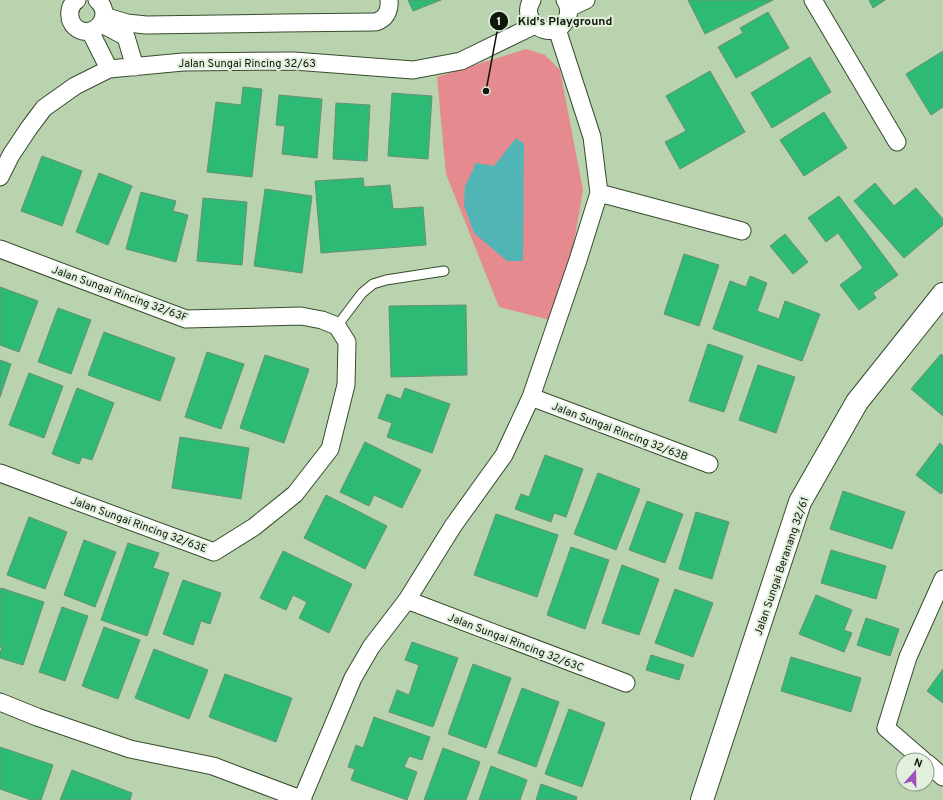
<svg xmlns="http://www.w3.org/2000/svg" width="943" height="800" font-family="Overpass,sans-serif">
<rect width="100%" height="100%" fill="#b9d3af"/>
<path fill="#e58a8f" d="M526,49L545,55L560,70L583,190L571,260L550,320L499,307L446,174L437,77Z"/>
<path fill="#51b5b6" d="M516,138L524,144L523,261H507L474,233L464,205L465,186L474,168L475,163L494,166Z"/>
<path fill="#2dba75" stroke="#688f76" d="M408,0H441L413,11Z
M688,0H773L705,34Z
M869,0H885L873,8Z
M768,12L789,48L736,78L718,47L743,33L740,28Z
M943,51V107L931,115L906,74Z
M810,57L831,92L772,128L751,93Z
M710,71L745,132L680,169L665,142L686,131L666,96Z
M243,87L262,89L252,177L207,172L216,102L241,105Z
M392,93L432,96L428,159L388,156Z
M279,95L322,99L317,158L282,154L285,126L276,125Z
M336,103L370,105L367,161L333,159Z
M824,112L847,148L804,176L780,140Z
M42,156L82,171L62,226L21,211Z
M99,173L132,186L108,245L76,232Z
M363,178L364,187L390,185L393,209L423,207L426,245L321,253L315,181Z
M875,183L894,206L916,188L943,219V225L904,258L854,201Z
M265,189L312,196L302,273L254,266Z
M141,192L176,201L173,211L188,215L176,262L126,249Z
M839,196L898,275L873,293L876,298L859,310L840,285L863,268L838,233L826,242L808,218Z
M203,198L247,202L242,265L197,261Z
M785,234L808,262L793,274L770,246Z
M684,254L719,265L699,326L664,314Z
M750,276L767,283L757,311L779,319L785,301L820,314L802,361L713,329L730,281L746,287Z
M0,287L38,301L19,352L0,345Z
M466,305L467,375L391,377L389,306Z
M58,308L91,320L71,374L38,362Z
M104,332L175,358L160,401L88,375Z
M708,344L743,356L724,412L689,401Z
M207,352L244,364L221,429L185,417Z
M941,354L943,356V416L911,389Z
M265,355L309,369L284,443L240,428Z
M0,360L11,364L0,397Z
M758,365L795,377L776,433L739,420Z
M29,373L63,386L44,438L9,425Z
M77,388L114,403L92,460L82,457L79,464L52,454Z
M405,388L450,404L432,453L387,437L392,423L378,418L387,394L401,399Z
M180,437L249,448L241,499L172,488Z
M365,442L421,470L402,508L374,495L369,506L340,492Z
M940,443L943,446V492L941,494L916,475Z
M545,455L583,469L566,517L554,513L551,522L515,509L521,494L529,497Z
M598,473L640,489L616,550L574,534Z
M843,491L905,512L892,549L830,529Z
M326,495L387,526L365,569L304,538Z
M647,501L683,514L665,563L629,550Z
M696,512L729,522L712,579L679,569Z
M496,514L558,535L537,597L474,575Z
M29,517L67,532L45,589L7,575Z
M84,540L116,552L95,607L64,595Z
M128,543L159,553L153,568L169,573L147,636L101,620Z
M571,547L609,560L585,629L547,615Z
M831,550L886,566L876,599L821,583Z
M283,551L352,584L329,633L299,618L307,602L293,595L286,610L260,598Z
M622,565L659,579L639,635L602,623Z
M183,580L221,593L210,624L201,621L193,645L163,634Z
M1,588L44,602L23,665L0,658V653L2,647H0V591Z
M675,589L713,603L693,657L655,643Z
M816,595L852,610L844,630L852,633L844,652L799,634Z
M62,607L88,616L65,681L39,672Z
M866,618L899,629L890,656L857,645Z
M104,627L140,640L118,699L82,686Z
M412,642L458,658L433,727L389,712L397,690L409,695L419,665L405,660Z
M154,649L208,670L189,719L135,698Z
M651,655L684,665L679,680L646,670Z
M791,657L861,678L851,712L781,691Z
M473,664L511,678L486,748L448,734Z
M943,669V703L927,691Z
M225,674L292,698L276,742L209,717Z
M522,688L559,702L536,767L498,753Z
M569,709L605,723L582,787L545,774Z
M374,717L430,737L422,760L409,756L404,767L417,772L407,800L351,780L355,769L348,767L356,745L363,748Z
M0,747L53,765L41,800H31L0,789Z
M443,748L480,762L466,800H424Z
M491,766L527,780L520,800H479Z
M72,770L132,793L130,800H60Z
M541,784L577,797L576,800H536Z"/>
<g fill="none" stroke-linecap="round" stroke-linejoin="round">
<g stroke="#374c2d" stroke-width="11">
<path id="service" d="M337,326L362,293L373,284L386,280L444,271"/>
</g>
<g stroke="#374c2d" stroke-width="19">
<path id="minor" d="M77,0C71,4 69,10 70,16C70,21 72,24 75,27C92,42 116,16 97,0
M532,0C517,23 555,45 567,18C570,12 569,6 565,0
M813,0L897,142
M569,8L586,0
M104,16L127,23L146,25L282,23L373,22C375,22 378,22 380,20C387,17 390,8 389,0
M102,24L126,37L135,67
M90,31L109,69
M0,177L11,155L29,128L44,108L75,86L109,69L183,62L294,61L413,70L461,61L535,25
M599,193L742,231
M0,249L186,319L301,316L322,320L337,326L347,342L346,385L330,449L295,494L254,527L214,552L0,473
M531,397L709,464
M407,600L626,683
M0,702L37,717L130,749L213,766L303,800
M923,760L886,728L908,657L943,579
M927,763L943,777
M302,799L353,678L371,647L407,600L453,526L504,455L531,397L578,260L599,193L592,137L557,29"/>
</g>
<g stroke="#374c2d" stroke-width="24">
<path id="tertiary" d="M702,800L800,502L857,402L943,294"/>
</g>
<use href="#service" stroke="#fff" stroke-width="9"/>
<use href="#minor" stroke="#fff" stroke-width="17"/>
<use href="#tertiary" stroke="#fff" stroke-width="22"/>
</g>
<g text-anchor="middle" stroke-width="4" stroke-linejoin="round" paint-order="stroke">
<g font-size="11" fill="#0f180b" stroke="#e2efdd">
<text x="247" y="67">Jalan Sungai Rincing 32/63</text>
<text transform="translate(120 293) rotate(20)" y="4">Jalan Sungai Rincing 32/63F</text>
<text transform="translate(620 431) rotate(21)" y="4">Jalan Sungai Rincing 32/63B</text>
<text transform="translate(139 524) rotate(20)" y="4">Jalan Sungai Rincing 32/63E</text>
<text transform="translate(781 566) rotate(-71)" y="4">Jalan Sungai Beranang 32/61</text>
<text transform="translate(516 642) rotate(21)" y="4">Jalan Sungai Rincing 32/63C</text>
</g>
</g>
<path fill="none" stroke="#0f180b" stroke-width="1.5" d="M486 91L499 21"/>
<g fill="#0f180b" stroke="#e2efdd" stroke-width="1.5">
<circle cx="486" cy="91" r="4"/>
<circle cx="499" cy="21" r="10"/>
</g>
<g font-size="12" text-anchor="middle" font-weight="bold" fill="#fff">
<text x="499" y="25">1</text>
</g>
<g font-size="12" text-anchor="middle" font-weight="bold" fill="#0f180b" stroke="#e2efdd" stroke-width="4" stroke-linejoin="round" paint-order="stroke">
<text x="565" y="25">Kid's Playground</text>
</g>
<g transform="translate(915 772) rotate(20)"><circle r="19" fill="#e2efdd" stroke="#8e9989"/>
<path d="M0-3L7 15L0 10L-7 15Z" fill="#a04ebd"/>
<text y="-6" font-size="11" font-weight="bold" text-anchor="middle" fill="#0f180b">N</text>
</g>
</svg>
